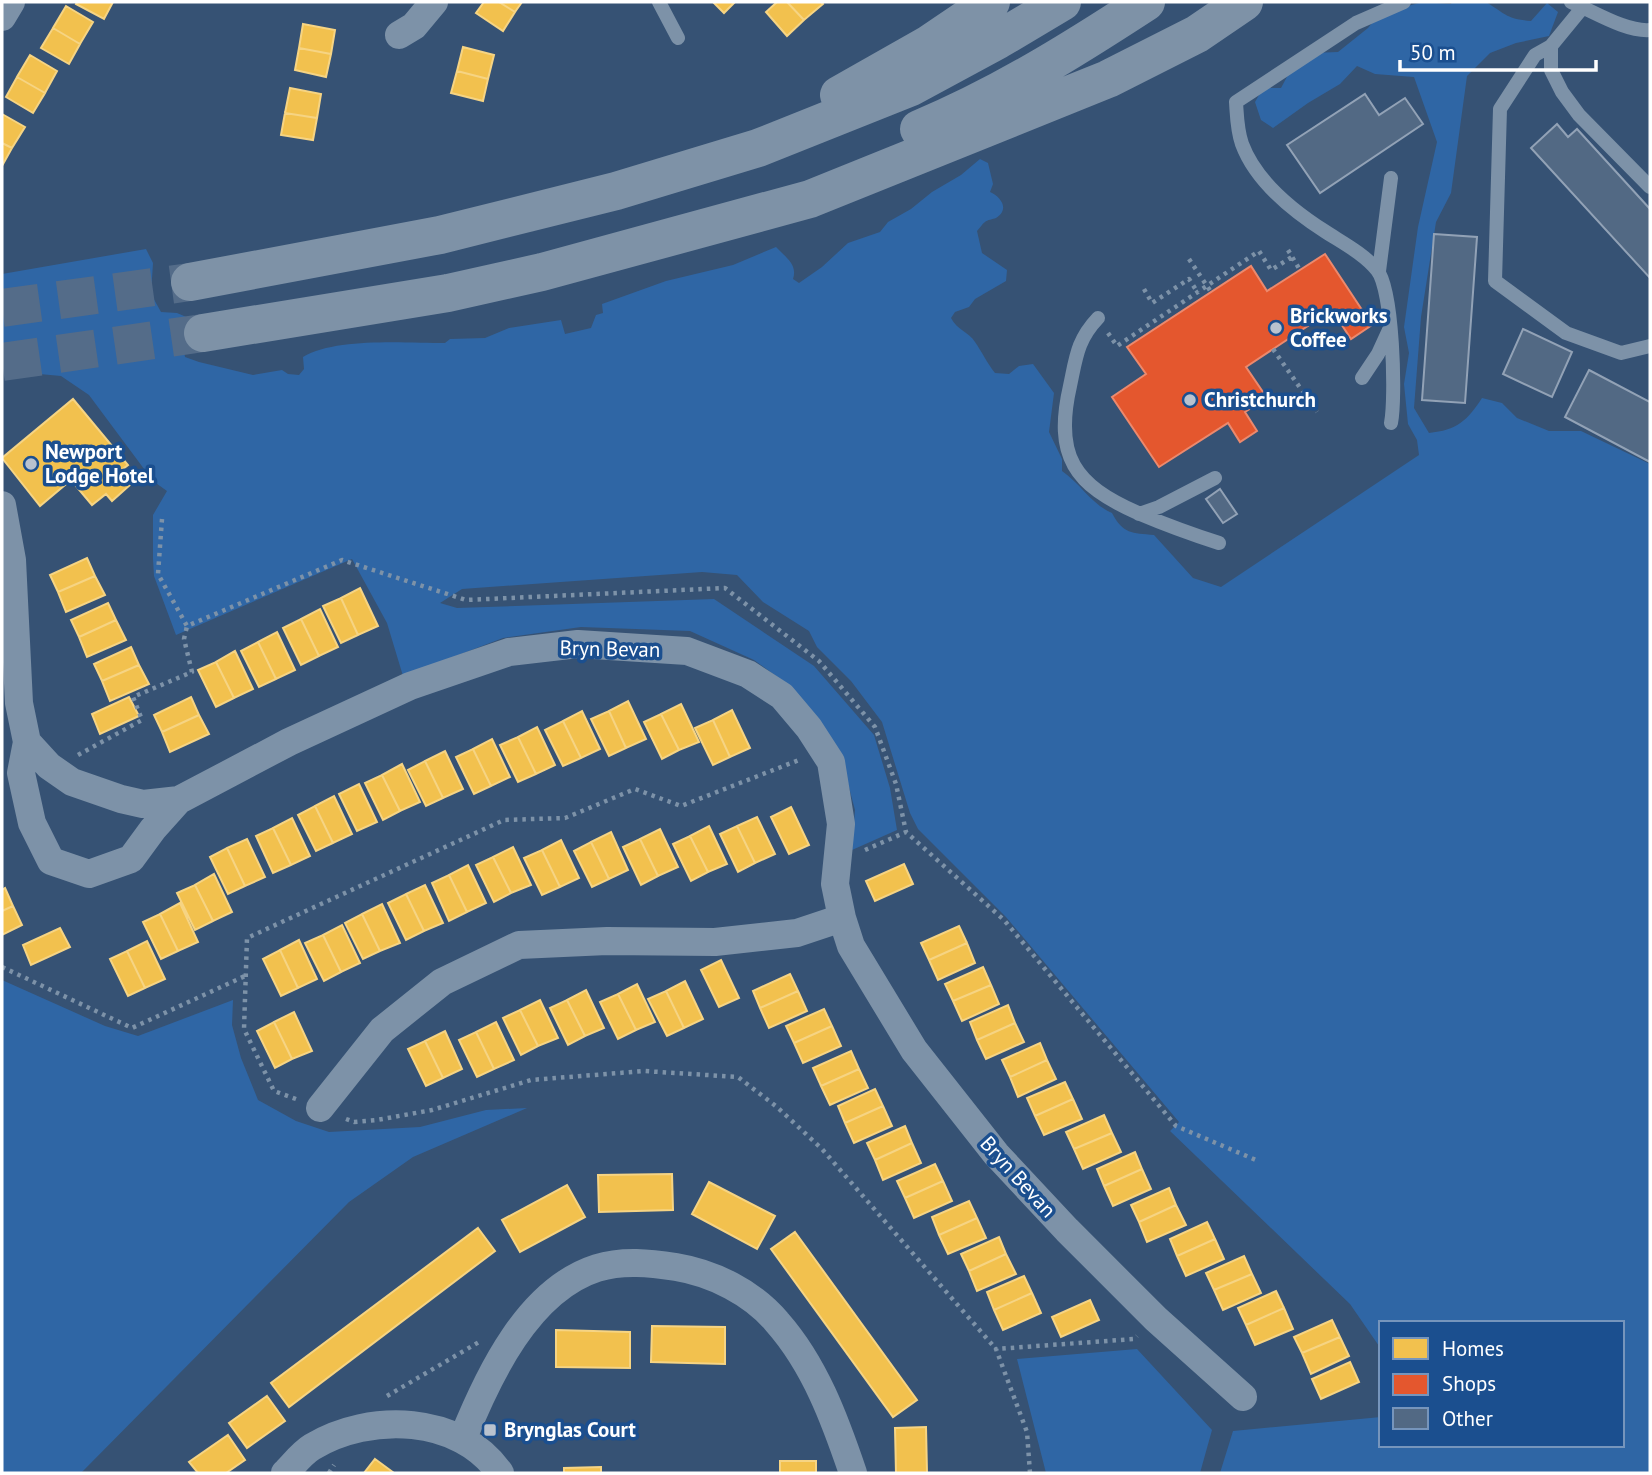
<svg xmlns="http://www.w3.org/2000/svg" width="1652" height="1475" font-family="'PT Sans',sans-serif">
<rect width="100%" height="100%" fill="#365274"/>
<path fill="#2f66a5" d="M1423,2L1451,4L1452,2H1486C1506,14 1506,19 1531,21L1547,3L1558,12L1549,36L1516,43L1490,53L1467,76L1451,193L1436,222L1421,317L1414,408L1429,433C1457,430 1467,421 1482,398L1502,403L1517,418L1549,431H1581L1650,464V1473H1220L1233,1431L1381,1417V1445H1622V1323H1381V1352L1379,1346L1350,1304L1170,1131L1179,1122L1006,917L918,829L910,813L882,722L851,681L817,647L809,631L763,602L737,575L702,572L462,589L440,603L457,608L714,599L814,666L874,735L890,788L897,830L852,850L855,810L843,765L787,684L754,660L690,631L581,627L503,638L403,676L387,623L352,559L176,635L154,576L153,559V515L167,491L153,481L89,395L61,376L29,373L6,350L2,340V274L146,249L153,263L151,294L161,312L177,313L191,319V340L183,345L185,357L199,362L253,375L282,370L288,374L299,375L304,369L303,357C336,337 406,343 445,343L450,339L485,338L509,328L561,320L565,334L591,328L596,315L603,313L602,304L666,281L733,265L776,247C785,257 798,264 793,279L799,283L822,267L848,243L880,232L888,222L911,209L932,192L961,175L980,159L988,163L993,184L990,192C1001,197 1010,209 996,218C993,219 987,220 985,222C982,224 980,228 977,231L982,253L1007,270L1006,281L975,299L969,307L955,312L951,318C957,330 969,332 975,342C982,352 987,363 995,373L1009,374L1019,366L1033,364L1054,393L1049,432L1062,459V471C1081,484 1091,504 1112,513C1123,534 1132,533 1154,535L1193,578L1221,587L1419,455L1417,440L1408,424L1404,384L1409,353L1404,327L1418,227L1437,142L1414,77L1375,74L1357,66L1340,84L1308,103L1273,128L1261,120L1255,102L1263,88H1281L1289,73L1312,53L1338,52L1368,28L1380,13Z
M2,980L105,1026L138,1036L233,1000L232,1025L241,1058L258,1100L296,1121L329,1132L420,1127L486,1110L527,1108L413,1157L349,1202L81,1473H2Z
M1137,1349L1212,1430L1200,1473H1046L1017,1359Z"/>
<path fill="#f2c14e" stroke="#f6d483" stroke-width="2" d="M77,2H113L104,19L76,4Z
M484,2H499L515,12L503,31L476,13Z
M499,2H522L515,12Z
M713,2H735L724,13Z
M777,2H787L804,20L787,36L766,12Z
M787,2H821L823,4L804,20Z
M66,6L93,22L80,44L53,28Z
M303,24L335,30L331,54L299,48Z
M53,28L80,44L69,64L41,48Z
M463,47L494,55L488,79L457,71Z
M299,48L331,54L326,77L295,70Z
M30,55L57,71L45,93L17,77Z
M457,71L488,79L483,101L451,93Z
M17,77L45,93L33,113L6,97Z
M290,88L321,94L317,118L285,113Z
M285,113L317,118L313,140L281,135Z
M2,114L25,127L12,148L2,143Z
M2,143L12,148L2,166Z
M73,399L128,465L119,472L130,485L112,501L106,494L92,505L71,480L40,506L2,458Z
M87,558L95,576L58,592L50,575Z
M95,576L105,595L66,612L58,592Z
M360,588L378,626L358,635L341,598Z
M341,598L358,635L341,643L323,606Z
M108,603L116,620L79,637L71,620Z
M320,609L338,647L319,656L301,619Z
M301,619L319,656L301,665L283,628Z
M116,620L126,640L87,657L79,637Z
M277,632L295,670L276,679L258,642Z
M258,642L276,679L259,687L241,651Z
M131,647L139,665L102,681L94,664Z
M235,651L253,689L234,698L216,662Z
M216,662L234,698L216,707L198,670Z
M139,665L149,684L110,701L102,681Z
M129,697L139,716L100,734L92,714Z
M191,697L199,715L162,732L154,715Z
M628,701L646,739L626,748L609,711Z
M681,704L699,742L679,750L661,714Z
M732,710L750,748L730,757L713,720Z
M582,711L600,749L581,758L563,721Z
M609,711L626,748L609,756L591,719Z
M661,714L679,750L662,759L644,722Z
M199,715L209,734L170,752L162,732Z
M713,720L730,757L713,765L695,728Z
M563,721L581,758L563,766L545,730Z
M537,727L555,765L536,774L518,737Z
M518,737L536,774L518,782L500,745Z
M492,739L510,777L491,786L473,749Z
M473,749L491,786L474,794L456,757Z
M445,751L463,789L443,798L425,761Z
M425,761L443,798L426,806L408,770Z
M402,764L420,802L400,811L382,775Z
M382,775L400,811L383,820L365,783Z
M359,784L377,822L357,831L339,794Z
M334,796L352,834L333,843L315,806Z
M315,806L333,843L316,851L298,815Z
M791,807L809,845L789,854L771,817Z
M757,817L775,854L755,863L737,826Z
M292,818L310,856L291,865L273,828Z
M709,826L727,864L708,872L690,836Z
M737,826L755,863L738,872L720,834Z
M273,828L291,865L273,873L256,836Z
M660,829L678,867L658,876L640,839Z
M611,832L628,870L609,879L591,842Z
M690,836L708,872L691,881L673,844Z
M247,839L265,877L245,886L227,848Z
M640,839L658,876L641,885L623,847Z
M561,840L579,878L560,887L542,850Z
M591,842L609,879L592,887L574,851Z
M513,847L531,885L511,893L493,857Z
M227,848L245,886L228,894L210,857Z
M542,850L560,887L542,895L524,858Z
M493,857L511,893L494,902L476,865Z
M904,864L913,884L875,901L866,881Z
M468,865L486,903L467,912L449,875Z
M214,874L232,912L213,921L195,885Z
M449,875L467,912L449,921L432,883Z
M195,885L213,921L195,930L177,893Z
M425,885L443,923L424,931L406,894Z
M5,888L13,906L2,911V890Z
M406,894L424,931L406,940L388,903Z
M180,903L198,942L178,951L160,914Z
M382,904L400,943L380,951L362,914Z
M13,906L22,925L2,935V911Z
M160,914L178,951L161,959L143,922Z
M362,914L380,951L363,959L345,923Z
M342,925L360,963L341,972L323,935Z
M959,926L967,943L929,960L921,943Z
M60,928L70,947L31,965L23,945Z
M323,935L341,972L324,981L305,943Z
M299,940L317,979L298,988L280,950Z
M147,941L165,979L145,988L127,951Z
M967,943L975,963L938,980L929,960Z
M280,950L298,988L281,996L263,959Z
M127,951L145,988L128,996L110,959Z
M721,960L739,998L719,1007L701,970Z
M983,967L991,985L953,1001L945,984Z
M790,974L798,991L760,1008L753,991Z
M685,981L703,1019L684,1028L666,991Z
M637,984L655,1022L636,1030L618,994Z
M991,985L999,1004L962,1021L953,1001Z
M586,990L604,1028L585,1036L567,1000Z
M666,991L684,1028L667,1036L648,999Z
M798,991L807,1011L769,1028L760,1008Z
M618,994L636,1030L618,1039L600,1002Z
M540,1000L558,1038L538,1046L520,1010Z
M567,1000L585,1036L568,1045L550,1008Z
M1008,1005L1015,1023L977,1040L970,1022Z
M824,1009L832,1026L794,1043L786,1026Z
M520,1010L538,1046L521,1055L503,1018Z
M294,1012L312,1051L292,1059L274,1022Z
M274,1022L292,1059L275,1068L257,1031Z
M496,1022L514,1060L494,1069L476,1032Z
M1015,1023L1024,1042L986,1059L977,1040Z
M832,1026L841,1046L803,1063L794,1043Z
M445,1031L462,1069L443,1078L425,1041Z
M476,1032L494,1069L477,1077L459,1040Z
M425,1041L443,1078L426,1086L408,1049Z
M1040,1043L1047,1060L1010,1077L1002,1060Z
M851,1051L859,1069L821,1086L813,1068Z
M1047,1060L1056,1079L1018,1097L1010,1077Z
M859,1069L868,1088L830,1105L821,1086Z
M1065,1082L1073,1099L1035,1116L1027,1098Z
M875,1089L883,1106L845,1123L838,1106Z
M1073,1099L1082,1119L1044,1135L1035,1116Z
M883,1106L892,1126L854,1143L845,1123Z
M1104,1115L1112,1133L1074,1149L1066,1132Z
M905,1126L912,1143L875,1160L867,1143Z
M1112,1133L1121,1152L1083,1169L1074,1149Z
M912,1143L921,1163L883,1180L875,1160Z
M1135,1152L1142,1169L1104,1186L1097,1169Z
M935,1164L943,1181L905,1198L897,1181Z
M1142,1169L1151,1189L1113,1206L1104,1186Z
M672,1174L673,1210L599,1212L598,1175Z
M943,1181L952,1201L914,1218L905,1198Z
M709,1182L775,1216L757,1249L692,1214Z
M567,1185L585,1217L520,1252L502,1220Z
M1169,1188L1176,1205L1139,1222L1131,1205Z
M969,1201L977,1218L939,1235L932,1217Z
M1176,1205L1186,1225L1147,1242L1139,1222Z
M977,1218L986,1238L948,1254L939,1235Z
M1207,1222L1215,1239L1177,1256L1170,1239Z
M478,1228L495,1251L289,1407L271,1383Z
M795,1232L917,1400L893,1417L771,1249Z
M999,1237L1006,1254L969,1271L961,1254Z
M1215,1239L1224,1259L1186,1276L1177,1256Z
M1006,1254L1016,1274L977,1291L969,1271Z
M1244,1256L1252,1274L1214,1290L1206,1273Z
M1252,1274L1261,1293L1223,1310L1214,1290Z
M1024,1276L1032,1293L994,1310L987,1292Z
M1276,1291L1284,1308L1246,1325L1238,1308Z
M1032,1293L1041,1313L1003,1330L994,1310Z
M1090,1300L1099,1320L1061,1337L1052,1317Z
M1284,1308L1293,1329L1255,1345L1246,1325Z
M1332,1320L1340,1337L1302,1353L1294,1337Z
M652,1326L725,1327V1364L651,1362Z
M556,1330L630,1332V1368L556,1367Z
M1340,1337L1349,1356L1311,1374L1302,1353Z
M1350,1362L1359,1382L1321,1399L1312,1379Z
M267,1396L285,1421L247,1448L229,1423Z
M926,1427L927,1473H896L895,1428Z
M228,1435L245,1460L226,1473H198L189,1462Z
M375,1459L394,1473H364Z
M780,1461H816V1473H780Z
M601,1467V1473H564V1468Z"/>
<path fill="#e4572e" stroke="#ec896d" stroke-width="2" d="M1325,254L1372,325L1351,339L1332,310L1246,367L1267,398L1245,412L1257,431L1240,442L1228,423L1159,467L1112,397L1146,374L1127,347L1251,266L1267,291Z"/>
<path fill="#526984" stroke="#92a2b6" stroke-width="2" d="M1365,94L1379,115L1405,98L1423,124L1320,193L1287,145Z
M1557,124L1568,137L1577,129L1650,209V278L1531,148Z
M1434,234L1477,237L1465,403L1422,400Z
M1523,329L1572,352L1552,397L1503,374Z
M1589,370L1650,402V462L1565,417Z
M1220,489L1237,514L1223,523L1206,499Z"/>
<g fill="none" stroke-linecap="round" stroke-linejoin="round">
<path stroke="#546c89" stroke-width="38" stroke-dasharray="38 19" stroke-linecap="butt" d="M2,308L190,282
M2,362L203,333"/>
<path stroke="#7d92a8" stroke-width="4.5" stroke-dasharray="3.5 5" stroke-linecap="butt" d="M1288,250L1300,270
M1189,259L1211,292
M1144,289L1152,303L1189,279L1198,293
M1108,333L1117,346L1259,251L1271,270L1292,257
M1273,349L1317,412
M162,519L158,574L187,626L342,560L466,600L725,588L819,661L875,727L896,784L906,832L1004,920L1176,1126L1256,1160
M78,755L142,720L133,697L192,672L184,639L187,626
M865,850L906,832
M2,967L132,1028L245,976
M296,1099L274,1091L244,1029L247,938L504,820L565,818L635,789L681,806L799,760
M346,1119L354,1122L377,1120L432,1110L531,1080L644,1071L738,1077L777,1107L822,1149L996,1349
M387,1396L479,1342
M329,1473L334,1465
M1030,1473L1027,1432L996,1349L1134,1339L1137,1336"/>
<path stroke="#7d92a8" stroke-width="14" d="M659,2L678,38
M1571,2C1593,11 1626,32 1650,30
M1583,7L1551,46L1535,55L1500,109L1495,281L1566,333L1621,353L1650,346
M1551,46V70L1562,92L1579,115L1650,187
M1379,271L1391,178
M1098,318C1077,340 1076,358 1070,386C1054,456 1074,485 1138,513C1164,524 1191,534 1219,543
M1362,378L1378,354L1389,330
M1391,423C1396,397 1393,289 1377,270C1364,254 1343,243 1326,232C1293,211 1256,182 1242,144C1237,130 1237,116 1236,102L1356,23L1404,2
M1139,514L1159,507L1215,478"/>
<path stroke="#7d92a8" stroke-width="28" d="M2,17L11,2
M399,35L414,26L434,2
M2,505L12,560L19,703L27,742L49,766L72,782L121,799L143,804L179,800L289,742L410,686L509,652L578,644L687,651L748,674L782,696L809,728L831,762L841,824L835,884L842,918L851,946L914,1050L996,1154L1067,1230L1156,1319L1243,1397
M27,742L21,773L32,823L51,861L89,874L131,859L153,829L179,800
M320,1108L382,1030L442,982L519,945L607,941L715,942L797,933L842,918
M463,1438C488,1376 528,1290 597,1268C623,1260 650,1263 676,1267C713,1273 753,1293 777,1322C815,1365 835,1420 853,1473
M285,1473C293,1465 302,1453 312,1447C370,1412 460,1415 500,1473"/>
<path stroke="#7e92a7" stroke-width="38" d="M839,95L929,44L991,2
M919,129C999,96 1074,49 1146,2
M190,282L440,235L616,191L758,148L911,87L998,40L1062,2
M203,333L448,293L542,272L810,199L1108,79L1197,34L1244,2"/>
</g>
<g fill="#b9c2ce" stroke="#1b4f8f" stroke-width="2.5">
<circle cx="1276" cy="328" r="7"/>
<circle cx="1190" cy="400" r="7"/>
<circle cx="31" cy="464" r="7"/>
<rect x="483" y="1423" width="14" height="14" rx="3.5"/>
</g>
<g text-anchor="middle" stroke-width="7" stroke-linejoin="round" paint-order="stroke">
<g font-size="21" font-weight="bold" fill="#fff" stroke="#1b4f8f" text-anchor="start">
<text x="1290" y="323">Brickworks<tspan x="1290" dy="24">Coffee</tspan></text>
<text x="1204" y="407">Christchurch</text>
<text x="45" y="459">Newport<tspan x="45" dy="24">Lodge Hotel</tspan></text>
<text x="504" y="1437">Brynglas Court</text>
</g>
<g font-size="21" fill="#fff" stroke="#1b4f8f">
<text transform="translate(610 649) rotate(1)" y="7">Bryn Bevan</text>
<text transform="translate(1018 1177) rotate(48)" y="7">Bryn Bevan</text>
</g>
</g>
<rect width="1652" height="1475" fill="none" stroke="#ffffff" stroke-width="7"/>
<rect x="1379" y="1321" width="245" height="126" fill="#1b4f8f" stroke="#7695bc" stroke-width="2"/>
<rect x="1393" y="1338" width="35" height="21" fill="#f2c14e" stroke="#7695bc" stroke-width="2"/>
<text x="1442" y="1356" font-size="21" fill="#ffffff">Homes</text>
<rect x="1393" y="1374" width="35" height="21" fill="#e4572e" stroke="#7695bc" stroke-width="2"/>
<text x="1442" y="1391" font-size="21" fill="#ffffff">Shops</text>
<rect x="1393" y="1408" width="35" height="21" fill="#526984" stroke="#7695bc" stroke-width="2"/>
<text x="1442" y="1426" font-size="21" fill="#ffffff">Other</text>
<path d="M1400 60v10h196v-10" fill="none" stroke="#ffffff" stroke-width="3.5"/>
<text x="1410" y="60" font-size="21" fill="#ffffff" stroke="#1b4f8f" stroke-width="5" paint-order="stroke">50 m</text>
</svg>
